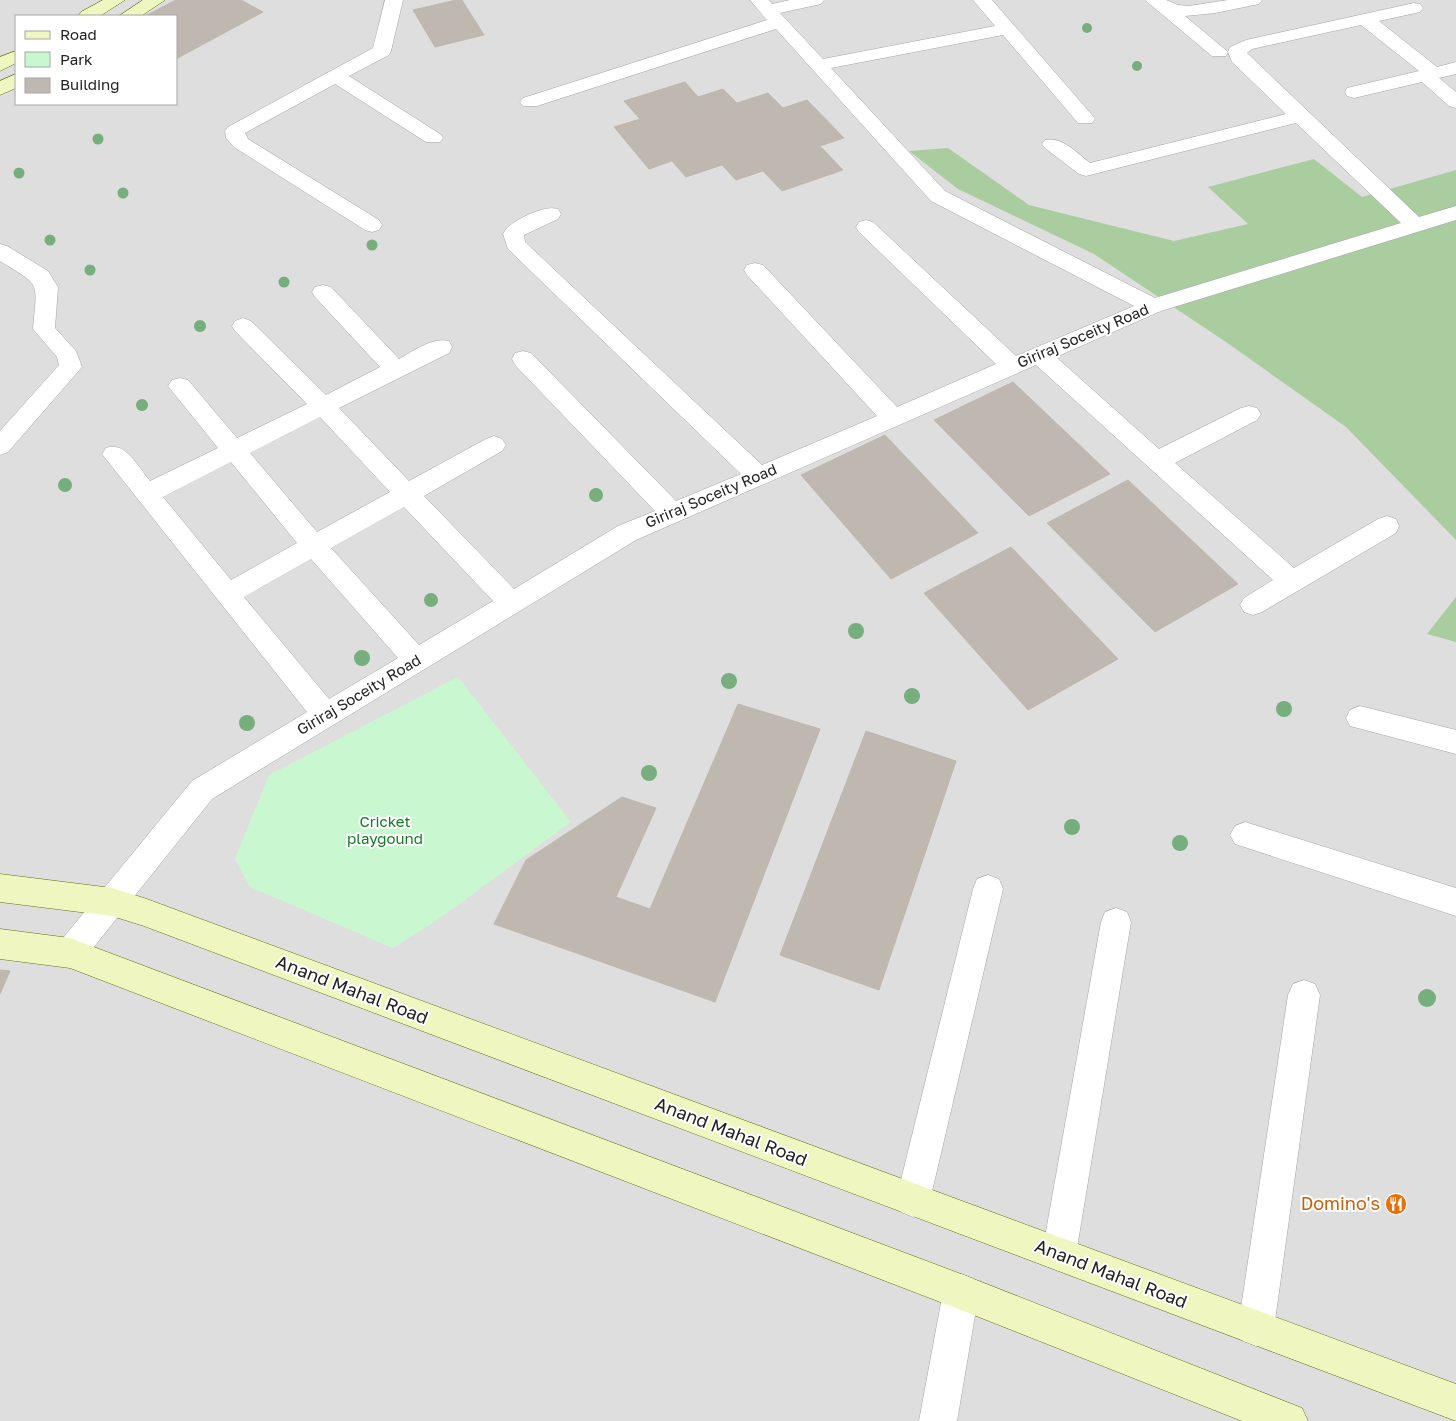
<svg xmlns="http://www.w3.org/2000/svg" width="1456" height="1421" font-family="'Golos Text',sans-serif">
<rect width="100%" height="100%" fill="#f0eee8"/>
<path fill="#dfdede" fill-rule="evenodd" d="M0,0H1456V1421H0ZM16,16H176V104H16Z"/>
<path fill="#a9cd9f" d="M948,148L1029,205L1174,241L1248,224L1208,187L1314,159L1362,197L1456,170V540L1346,427L1226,342L1094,254L958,189L909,151Z
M1456,597V642L1427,634Z"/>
<path fill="#c9f7d0" d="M458,677L571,822L436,921L393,948L250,887L235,859L269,775Z"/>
<path fill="#beb8b1" stroke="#c1b7ab" d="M176,0H241L263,12L176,59V16H145Z
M456,0H462L484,35L435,47L413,10Z
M685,82L698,97L723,89L737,103L768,93L783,108L807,100L844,138L820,146L843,170L782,191L763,171L736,180L722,165L686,177L672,161L649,169L614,127L640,119L624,101Z
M1013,382L1110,474L1029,516L934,420Z
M885,435L978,533L891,579L801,475Z
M1128,480L1238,584L1155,632L1047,523Z
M1011,547L1118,659L1028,710L924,593Z
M738,704L820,729L715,1002L494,924L526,860L622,797L656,808L616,897L650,909Z
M866,731L956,761L879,990L780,955Z
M0,970L10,971L0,994Z"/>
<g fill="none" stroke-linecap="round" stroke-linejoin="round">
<g stroke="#a5a5a5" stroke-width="1">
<path id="street" d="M385,0H403L391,51L389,55L349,76L440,134L443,138L440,142H426L335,84L245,133L248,139L379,220L382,225L379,230L372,232L365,230L234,147L226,138L225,131L228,127L373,48Z
M750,0H769L772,4L790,0H824L821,4L780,13L823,59L995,26L973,0H992L1092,115L1095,119L1092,123H1078L1003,35L831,68L945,191L1155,298L1401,223L1296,123L1086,176L1079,174L1045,148L1042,144L1045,140C1062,136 1077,153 1090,163L1286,114L1232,62L1228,52L1226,56H1212L1145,0H1166L1178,5L1189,6L1228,0H1262L1259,4L1215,13L1185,16L1228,52L1230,47L1246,40L1414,3L1420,4L1423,8L1420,12L1379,21L1437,67L1456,62V74L1439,78L1456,92V108L1449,106L1422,82L1354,98L1347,96L1345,92L1347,88L1419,71L1361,25L1252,49L1247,53L1419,217L1456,206V220L1161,311L1056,357L1159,449L1241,408L1249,406L1257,408L1261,414L1257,420L1175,463L1294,568L1378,519L1387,516L1396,519L1399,526L1396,533L1262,612L1253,615L1244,612L1240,605L1244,598L1273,580L1036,365L636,540L212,799L81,963L70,968L59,963L55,953L59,943L192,781L307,712L102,454L106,448C126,441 138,467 150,481L218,448L168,386L172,380L180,378L188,380L237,438L307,404L235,331L232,326L235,321L243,318L251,321L326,395L380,367L315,297L312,292L315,287L323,285L331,287L399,359C414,351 432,337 449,341L452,347L449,353L339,408L409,481L486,439L494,436L502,439L506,445L502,451L424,496L514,589L618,526L655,511L515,365L512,359L515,353L523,351L531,353L676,501L741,474L508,249L503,234L506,229C516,219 544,205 558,209L561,214L558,219L524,235L525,242L762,465L877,416L747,275L744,270L747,265L755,263L763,265L897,407L996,364L859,232L856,227L859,222L866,220L873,222L1016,356L1134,306L931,201L776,29L537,106H523L520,102L523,98L767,20ZM320,417L390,492L317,532L250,453ZM231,462L297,543L231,580L163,497ZM404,507L493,601L419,645L331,548ZM311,559L398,658L329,699L244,597Z
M0,244L7,246L48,271L58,287L55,328L76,351L82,367L8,452L0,455V431L59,365L57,357L33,329C37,280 42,287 0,261Z
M1360,706L1456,730V754L1350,726L1346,718L1350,710Z
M1245,822L1456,888V916L1235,844L1230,835L1235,826Z
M988,875L999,879L1003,889L930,1200L925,1212L913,1217L901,1212L896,1200L973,889L977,879Z
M1116,908L1127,912L1131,922L1076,1254L1071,1266L1059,1271L1047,1266L1042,1254L1101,922L1105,912Z
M1304,980L1315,984L1320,995L1274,1328L1269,1341L1256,1346L1243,1341L1238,1328L1288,995L1293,984Z
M961,1274L974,1279L979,1292L957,1421H919L943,1292L948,1279Z"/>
</g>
<g stroke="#5f730c" stroke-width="1">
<path id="secondary" d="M103,0H125L100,16H78L81,12Z
M143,0H165L141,16H119Z
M16,51V63L0,71V57Z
M16,74V88L0,95V81Z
M0,874L112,888L144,898L1456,1384V1421L144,926L112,916L0,902Z
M0,929L70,938L961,1274L1302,1408L1308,1421H1242L961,1310L70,968L0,959Z"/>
</g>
<use href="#street" fill="#fff" fill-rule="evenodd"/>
<use href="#secondary" fill="#eff6c0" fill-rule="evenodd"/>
</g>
<g fill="#76ae7d">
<circle cx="1087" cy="28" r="5"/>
<circle cx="1137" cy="66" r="5"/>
<circle cx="98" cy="139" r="5.5"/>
<circle cx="19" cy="173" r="5.5"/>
<circle cx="123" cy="193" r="5.5"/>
<circle cx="50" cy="240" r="5.5"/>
<circle cx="372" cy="245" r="5.5"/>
<circle cx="90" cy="270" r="5.5"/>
<circle cx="284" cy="282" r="5.5"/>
<circle cx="200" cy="326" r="6"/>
<circle cx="142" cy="405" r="6"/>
<circle cx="65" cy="485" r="7"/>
<circle cx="596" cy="495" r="7"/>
<circle cx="431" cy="600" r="7"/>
<circle cx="856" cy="631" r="8"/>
<circle cx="362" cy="658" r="8"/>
<circle cx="729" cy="681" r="8"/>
<circle cx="912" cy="696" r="8"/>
<circle cx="1284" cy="709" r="8"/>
<circle cx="247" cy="723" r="8"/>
<circle cx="649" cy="773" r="8"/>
<circle cx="1072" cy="827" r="8"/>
<circle cx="1180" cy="843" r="8"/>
<circle cx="1427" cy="998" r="9"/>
</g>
<defs>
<g id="restaurant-disc" transform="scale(1.125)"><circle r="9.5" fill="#e8710a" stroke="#fff"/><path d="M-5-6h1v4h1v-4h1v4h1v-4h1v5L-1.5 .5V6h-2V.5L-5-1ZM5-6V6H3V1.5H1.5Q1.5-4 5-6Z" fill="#fff"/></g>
</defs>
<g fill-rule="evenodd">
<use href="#restaurant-disc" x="1396" y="1204"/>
</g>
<g text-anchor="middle" stroke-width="4" stroke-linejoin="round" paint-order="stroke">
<g font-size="15" fill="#212121" stroke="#fff">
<text transform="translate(1083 336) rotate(-23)" y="5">Giriraj Soceity Road</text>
<text transform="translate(711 496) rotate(-23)" y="5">Giriraj Soceity Road</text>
<text transform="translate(359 695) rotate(-31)" y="5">Giriraj Soceity Road</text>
</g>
<g font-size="15" fill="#137a25" stroke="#fff">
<text x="385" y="827">Cricket<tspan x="385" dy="17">playgound</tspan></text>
</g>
<g font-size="18" fill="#212121" stroke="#fff">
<text transform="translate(352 990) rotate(21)" y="6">Anand Mahal Road</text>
<text transform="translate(731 1132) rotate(21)" y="6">Anand Mahal Road</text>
<text transform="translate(1111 1274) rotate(21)" y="6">Anand Mahal Road</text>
</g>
<g font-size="18" fill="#c56008" stroke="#fff" text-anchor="end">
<text x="1380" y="1210">Domino's</text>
</g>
</g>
<rect x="15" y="15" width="162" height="90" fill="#ffffff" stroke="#a6a6a6"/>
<rect x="25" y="31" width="25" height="8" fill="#eff6c0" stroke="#a6a6a6"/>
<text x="60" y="40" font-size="15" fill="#212121">Road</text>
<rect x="25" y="52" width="25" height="15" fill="#c9f7d0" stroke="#a6a6a6"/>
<text x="60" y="65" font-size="15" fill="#212121">Park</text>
<rect x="25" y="78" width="25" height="15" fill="#beb8b1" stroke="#a6a6a6"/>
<text x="60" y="90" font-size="15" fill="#212121">Building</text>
</svg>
